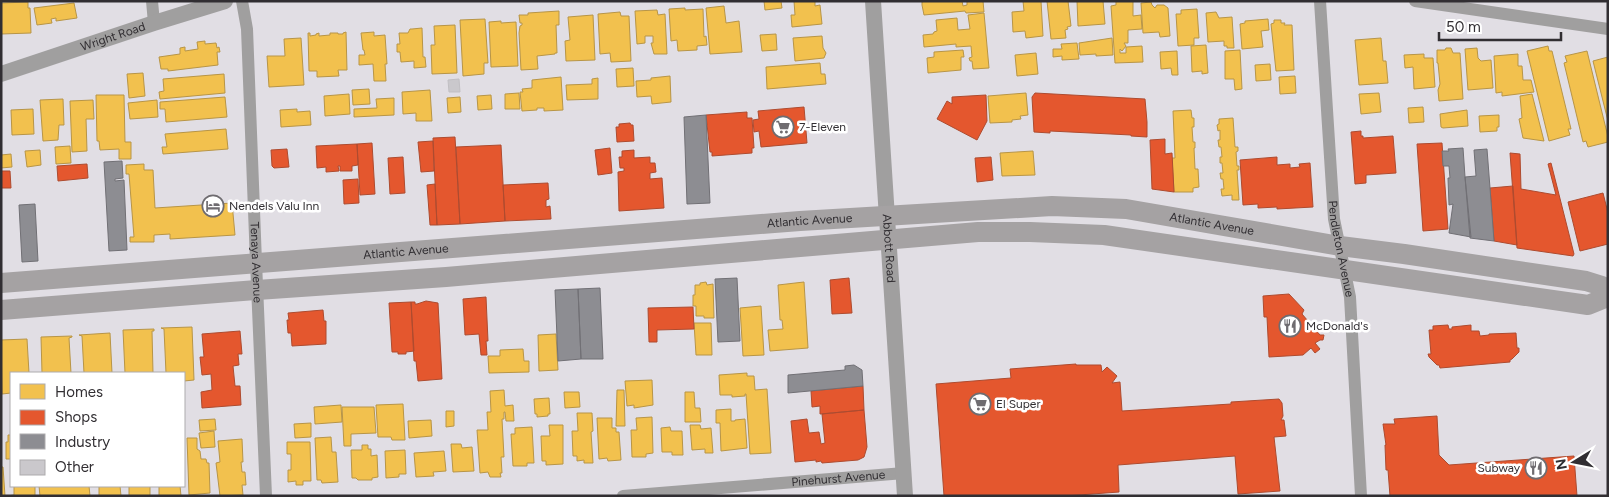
<svg xmlns="http://www.w3.org/2000/svg" width="1609" height="497" font-family="Figtree,sans-serif">
<rect width="100%" height="100%" fill="#e1dee4"/>
<path fill="#f2c14e" stroke="#b89546" d="M764,1H781L782,8L765,10Z
M794,1H815V6L820,5L822,24L792,27L791,15H795Z
M925,1H962L963,6L967,5V1H983L984,12L966,13L965,11L924,15L922,5V2Z
M1023,1H1041L1043,36L1026,38L1025,31L1013,32L1012,12L1024,11Z
M1047,1H1068L1071,26L1067,27L1068,29L1065,30L1066,38L1051,39Z
M1077,1H1103L1105,24L1078,26Z
M1116,1H1133V16L1141,15L1142,29L1128,30V43H1124L1126,46L1122,51L1120,49V53H1126V47L1142,46L1143,62L1115,63L1111,6L1116,5Z
M28,2V8H30L31,33L1,34V3Z
M1151,2L1152,5L1155,8L1157,5H1164L1168,8L1170,36L1160,37L1159,32L1143,33L1141,3Z
M74,3L77,18L56,21V18L51,19L52,23L37,25L34,8Z
M724,6L726,23L739,21L742,52L710,54L706,8Z
M685,8V10L703,9L704,37L706,36L707,45L697,46V50L678,51L677,40L671,41L669,9Z
M1197,9L1199,38H1194V45L1178,46L1176,14H1181V10Z
M657,10L658,15L665,14L667,54H654L651,43H653V36H645V43L637,44L635,11Z
M559,11V25H556L557,53H555V54L537,56L538,69L521,70L519,33L520,26L522,25V23H520L519,15H528V13Z
M620,12L621,16H629L631,61L611,62L610,53L600,54L598,14Z
M1216,12L1219,18L1232,17L1234,48H1227V46H1224V41L1208,42L1206,13Z
M984,13L989,68L973,69L972,61H970L969,58L972,57L971,46L956,47V44L924,47L923,35L933,34L934,32L937,31L936,20L957,18L958,30L970,29L968,15Z
M593,15L595,60L566,61L565,41L570,40L568,17Z
M485,19L488,63H484V74L463,76L460,20Z
M1268,19L1269,30L1261,31L1263,47L1242,49L1240,24L1245,23V21Z
M1274,20H1281V23H1285L1284,25H1292L1294,70L1276,71L1271,24L1274,23Z
M501,21V23L516,22L518,66L491,67L489,22Z
M455,25L457,73L432,74L431,45H435L434,26Z
M422,28L423,57H425L426,67L414,68V61L401,62L400,52H397V44H400L399,33H408L410,29H412Z
M346,32L347,70H338L339,76L317,77V71H309L308,33H310V36L316,35V34L319,33V36L330,35V33H338V34H343V33Z
M374,32V36L385,35L387,64H385L386,81H374L373,64L359,65V55H365L364,50H363L361,33Z
M776,34L777,50L762,51L760,35Z
M822,36L823,48L826,53L824,58L795,61L793,38Z
M301,38L304,85L269,87L267,56H285L284,39Z
M1112,38L1113,55L1096,56V54L1080,55L1079,43Z
M1381,38L1383,61H1386L1388,83L1359,85L1355,40Z
M205,41V44L216,43L217,48L219,47L220,52H217L218,65L168,71V69H161L159,57L180,54V48L185,47V51L198,49L197,42Z
M1077,43L1079,59L1062,60V56L1053,57V49H1062L1061,44Z
M1206,45L1208,73L1202,74V71L1192,72L1191,46Z
M1548,46L1549,51H1552L1571,129H1568L1570,135L1549,141L1527,51Z
M1446,48H1451L1453,53H1460L1463,99L1439,101L1438,90L1440,84L1438,63H1437V50H1445Z
M1477,48L1478,58L1481,61L1491,60L1493,88L1468,90L1465,49Z
M963,50L964,57H961V70L928,73L927,58L934,57V52Z
M1240,50L1242,89L1235,90L1234,79H1225V51Z
M1177,51L1178,75H1172L1171,68L1161,69L1160,52Z
M1587,51L1608,137V142L1588,147L1586,141L1583,142L1564,63L1567,62L1565,56Z
M1036,53L1038,74L1017,76L1015,55Z
M1424,54V58H1433L1435,87L1414,89L1413,67L1405,68L1404,55Z
M1518,54V66H1522L1523,80H1531L1534,92L1502,96V92L1496,93L1494,56Z
M1608,57V121L1593,61Z
M820,63L821,74H825L826,84L767,89L766,67Z
M1270,64L1271,80L1256,81L1255,65Z
M633,68L634,86L617,87L616,69Z
M143,73L145,96L129,98L127,74Z
M224,74L225,93L160,99L159,92L164,91L163,79Z
M670,76L671,102L652,104L651,96L637,97L636,81L651,80V78Z
M1295,76L1296,93L1280,94L1279,77Z
M561,77L563,110L544,111V108H537V110L522,111L520,92H523L522,89L532,88V80Z
M598,78V99L567,100L566,85L592,84V79Z
M369,89L370,104L353,105L352,90Z
M430,90L432,121H416V113L403,114L402,92Z
M519,93L520,109H505V94Z
M1026,93L1028,115L1020,116L1021,119L1012,120V122L990,123L988,96Z
M1379,93L1381,112L1361,114L1359,94Z
M349,94L350,114L325,116L324,96Z
M1532,94L1544,141L1523,138L1519,119L1522,118L1520,96Z
M96,95H124L125,142H131V159H119V149L100,150L99,141H97Z
M491,95L492,109L478,110L477,96Z
M225,97L227,117L166,122L165,109H160V102Z
M460,97L461,112L448,113L447,98Z
M394,98V115L354,117V109L377,108L376,99Z
M63,99L64,125H59L58,140L43,141L40,100Z
M93,100L94,119H86L87,151L72,152L70,101Z
M157,100L158,117L130,119L128,103Z
M1423,107L1424,122L1409,123L1408,108Z
M33,109L34,134L12,135L11,110Z
M297,109V112L310,111L311,125L281,127L280,110Z
M1191,110L1192,118H1194V127H1192L1193,142H1195V148H1194L1195,169H1198L1199,187L1193,188V192H1174L1172,158H1175L1173,111Z
M1467,110L1468,126L1443,128L1441,127L1440,114Z
M1499,115V127H1497V131L1480,132L1479,116Z
M1233,118L1235,147H1238V151L1236,152L1237,166H1239V170H1237L1239,200H1232V195L1222,196L1221,189H1224L1223,179H1221L1220,173H1223L1222,163H1220V157H1222L1221,147H1219L1218,140H1220V130L1218,131L1217,125L1219,124V119Z
M226,129L228,149L163,154L162,147H167L165,134Z
M70,146L71,163L56,164L55,147Z
M40,150L41,165L27,167L25,151Z
M1033,151L1035,175L1002,176L1000,153Z
M11,154L12,167L1,168V155Z
M144,164V170H153L155,208L232,203L235,235L170,239V234L154,235V242H130V237H134L129,174H126V165Z
M706,282L707,285L713,284L714,318H704V316H696V306H693V295H695V285H700V283Z
M804,282L808,348L770,351L768,330L783,329L782,320H780L778,285Z
M761,306L764,355L743,356L740,308Z
M694,323H711L712,355H696Z
M192,327L194,380L184,381V373H166L164,329L161,328Z
M154,329V331H152L153,373H125L123,330Z
M110,333L112,373H84L82,336L79,335Z
M556,334L558,370L539,371L538,335Z
M72,336V337L69,338L71,373H42L41,337Z
M27,339L29,373H11V393L2,394L1,340Z
M523,349L524,361H529V372L489,373L488,356H500V350Z
M747,373V376H754L755,390L767,389L771,453L750,454L746,394H745V396L732,397V395H720L719,375Z
M652,380L653,405L634,408V405L627,406L625,381Z
M504,390L505,406L513,405L514,421H506L505,412H504V419H502L504,457H501L502,473H500L501,477H490L488,472L480,473L477,430H488L487,412H491L490,391Z
M617,390H624L625,426H616Z
M564,392H579L580,407L565,408Z
M685,392H694L695,408H700L701,422H685Z
M549,398L550,414H548V416L537,417V414H535L534,399Z
M403,404L405,440H392L391,437H378L376,405Z
M341,405L342,422L315,424L314,407Z
M342,407H374L376,433L351,434V446H344Z
M731,409V421H735V420L745,419L747,448L721,451L720,423H716V410Z
M446,411H454V426L446,427Z
M577,413H592L593,431L591,432L593,463H584V460L577,461V456H573L572,431H578Z
M652,417L653,453L646,454V457H632L631,430H637L636,418Z
M597,418H612V428H616V432H619L621,460L608,461L607,458L599,459Z
M215,419L216,430L200,431L199,420Z
M431,420L432,436L409,438L408,421Z
M311,423V437L295,438L294,424Z
M549,425H563V464L546,465V461H542L541,436H550Z
M690,425H700L701,429L711,428L713,453H705V449L692,450Z
M532,427L534,463H527V466H513L511,434H515V428Z
M670,427L671,431H682L683,455H672V452H662L661,428Z
M214,431L215,447L201,448L199,433Z
M8,435H11V459H6V442H8Z
M331,437L332,452H336L338,482L322,483L321,480H317L315,438Z
M187,438H197V449L200,451L201,459H206L207,463H209L210,493L189,495Z
M242,439L243,462H241L242,472H245L246,485H242L243,495L220,496L216,463L220,462L218,441Z
M287,442H310L311,481H303V485H296V481L288,482V470H291V454H287Z
M451,444H461L462,448L472,447L474,471L453,472Z
M362,445H368V449H371V456L377,455L378,477L372,478V480H358L356,478H352L351,450H362Z
M405,450L406,474H399V477L386,478L385,451Z
M444,451L446,471L433,472L434,476L416,477L414,453Z
M1,467H3L5,496H1Z
M14,486H35V496H7L14,495Z
M39,486H89L90,496H40Z
M99,486H120L121,496H99Z
M129,486H150V496H129Z
M159,486H180L181,496H159Z"/>
<path fill="#e4572e" stroke="#ae4b2f" d="M1035,93L1145,99L1147,122V137L1131,136V135L1050,131V133L1034,132L1032,97Z
M986,95L987,121L977,140L937,119L947,101L952,104V97Z
M804,107L807,143L761,147L759,131L754,132L753,120L759,119L758,111Z
M747,112V118H752L754,148H752V153L712,156V152H710L706,115Z
M630,123L631,125H633L634,141L617,142L616,127H619V124Z
M1361,131V136H1363V138L1393,136L1396,173L1366,175V183L1355,184L1351,132Z
M455,137L460,224L437,225L433,138Z
M1165,139V154L1172,153L1174,192L1152,189L1150,140Z
M433,141L434,171L421,172L418,142Z
M372,143L375,194L360,195L357,144Z
M1442,143L1448,229L1423,231L1417,144Z
M357,144L358,165L352,166V171H340V166H338L339,171L326,172V167L317,168L316,146Z
M501,145L505,221L460,224L456,147Z
M610,148L612,173L598,175L595,150Z
M287,149L289,167L274,168L272,166L271,150Z
M634,150V158L650,157V163H655L656,172L650,173V179L662,178L664,208L619,211L618,172L624,171V168H620L619,157H622V151Z
M1510,153L1520,154L1521,189L1556,195L1548,164L1551,163L1574,254L1573,256L1517,248Z
M403,157L405,193L390,194L388,158Z
M991,157L993,180L977,182L975,158Z
M1277,157V165L1290,164V168L1300,167L1299,164L1310,163L1313,207L1277,209V207L1258,208V204L1243,205L1240,160Z
M87,164L88,178L58,181L57,166Z
M1,171H10L11,188H1Z
M358,179L359,203L344,204L343,180Z
M548,183L549,199L546,200V207L550,206L551,219L505,221L503,185Z
M435,184L437,225H430L427,185Z
M1513,186L1517,245L1494,241L1490,188Z
M1603,193L1608,213V244L1580,251L1568,202Z
M849,278L852,313L832,314L830,280Z
M1289,294L1304,310L1302,314L1320,335H1324L1323,340H1320L1315,343L1320,349L1315,353L1311,348L1303,355L1269,357L1267,317H1264L1263,296Z
M486,297L488,341H486L487,355H481L479,334L465,335L463,299Z
M426,301L438,303L442,379L418,381L416,361H414L411,302H415V304H417Z
M411,302L414,351L406,352V354H398V352H392L389,303Z
M693,307L694,329L657,330V342H649L648,308Z
M323,310L324,321H326V344L292,346L291,333H288L287,320H289L288,313Z
M1448,325L1449,329H1452V327L1471,325V331H1479L1480,336L1489,335V334L1516,333L1517,348H1519V352L1512,359L1510,360V362L1440,368L1439,365H1437L1429,357L1428,354H1431L1429,330H1433V326Z
M240,331L242,354H238L239,365L233,366L235,386H240L241,405L202,408L201,392L212,390L211,374L202,375L200,357H204L202,334Z
M1076,364V365H1101L1102,372L1107,367L1117,376L1112,383L1120,382L1122,411L1231,404V402L1279,399L1282,403L1283,416L1281,420H1284L1286,436L1274,437L1280,491L1238,494L1235,456L1118,465L1119,492L1065,496H944L936,384L1011,378L1010,369Z
M863,386L864,410L820,414V406L812,407L811,391Z
M864,410L867,447L864,457L858,460L822,463L821,461L816,462V460L795,462L791,421L807,419L809,433L819,432L821,444L825,443L822,414Z
M1437,416L1439,455L1449,465L1574,456L1577,496H1390L1388,470H1386L1385,445H1386L1383,424H1395L1394,419Z"/>
<path fill="#8d8d92" stroke="#717075" d="M706,115L710,203L687,204L684,117Z
M1463,148L1465,177L1471,237L1449,233L1453,204L1449,205L1448,178H1450L1449,166H1443L1442,151H1449L1448,149Z
M1487,149L1490,188L1494,241L1470,238L1465,177L1476,176L1474,150Z
M122,161L123,178L115,179V181L124,180L127,250L109,251L104,162Z
M35,204L38,261L22,262L19,205Z
M737,278L740,341L718,342L715,279Z
M600,288L603,359H581L578,289Z
M578,289L581,359L558,361L555,290Z
M854,365L862,370L863,386L788,393V375L845,370V366Z"/>
<path fill="#cac8cc" stroke="#c1bfc3" d="M459,79L460,92H449L448,80Z"/>
<g fill="none" stroke-linecap="round" stroke-linejoin="round">
<g stroke="#a09f9f" stroke-width="12">
<path d="M152,1L154,23"/>
<path id="s1" d="M242,1L247,29L256,262L266,496"/>
<path id="s2" d="M1320,1L1334,219L1350,297L1361,496"/>
<path d="M1415,1L1608,29"/>
<path id="s3" d="M623,496L904,473"/>
</g>
<g stroke="#a09f9f" stroke-width="16">
<path id="s4" d="M873,1L905,496"/>
<path id="s5" d="M1,74L154,23L225,1"/>
</g>
<g stroke="#a5a2a3" stroke-width="20">
<path id="s6" d="M1,283L800,221L1052,206L1126,209L1340,246L1404,254L1586,281L1602,286L1608,295"/>
<path d="M1,310L257,290L446,277L978,232H1030L1104,235L1588,305L1608,297"/>
</g>
</g>
<defs>
<g id="supermarket-ring" transform="scale(1.125)"><circle r="9.5" fill="#fff" stroke="#6f6c70" stroke-width="1.5"/><path d="M-6-5.5h2.5l.6 2H6L4.5 2H-2.5L-4.4-4H-6ZM-1.5 3.2a1.3 1.3 0 1 0 .1 0ZM3 3.2a1.3 1.3 0 1 0 .1 0Z" fill="#6f6c70"/></g>
<g id="hotel-ring" transform="scale(1.125)"><circle r="9.5" fill="#fff" stroke="#6f6c70" stroke-width="1.5"/><path d="M-6-4.5h1.5V1H6V5H4.5V3h-9V5H-6ZM-4 0a1.8 1.8 0 1 1 3.6 0ZM.5 0V-2.5h3Q6-2.5 6 0Z" fill="#6f6c70"/></g>
<g id="restaurant-ring" transform="scale(1.125)"><circle r="9.5" fill="#fff" stroke="#6f6c70" stroke-width="1.5"/><path d="M-5-6h1v4h1v-4h1v4h1v-4h1v5L-1.5 .5V6h-2V.5L-5-1ZM5-6V6H3V1.5H1.5Q1.5-4 5-6Z" fill="#6f6c70"/></g>
</defs>
<g fill-rule="evenodd">
<use href="#supermarket-ring" x="783" y="127"/>
<use href="#hotel-ring" x="213" y="206"/>
<use href="#restaurant-ring" x="1290" y="326"/>
<use href="#supermarket-ring" x="980" y="404"/>
<use href="#restaurant-ring" x="1536" y="468"/>
</g>
<g text-anchor="middle" stroke-width="5" stroke-linejoin="round" paint-order="stroke">
<g font-size="12" fill="#312e32" stroke="#fff">
<text dy="4" stroke="none"><textPath href="#s5" startOffset="118">Wright Road</textPath></text>
<text dy="4" stroke="none"><textPath href="#s6" startOffset="811">Atlantic Avenue</textPath></text>
<text dy="4" stroke="none"><textPath href="#s6" startOffset="1215">Atlantic Avenue</textPath></text>
<text dy="4" stroke="none"><textPath href="#s2" startOffset="249">Pendleton Avenue</textPath></text>
<text dy="4" stroke="none"><textPath href="#s4" startOffset="248">Abbott Road</textPath></text>
<text dy="4" stroke="none"><textPath href="#s6" startOffset="406">Atlantic Avenue</textPath></text>
<text dy="4" stroke="none"><textPath href="#s1" startOffset="262">Tenaya Avenue</textPath></text>
<text dy="4" stroke="none"><textPath href="#s3" startOffset="216">Pinehurst Avenue</textPath></text>
</g>
<g font-size="12" fill="#312e32" stroke="#fff" text-anchor="start">
<text x="799" y="131">7-Eleven</text>
<text x="229" y="210">Nendels Valu Inn</text>
<text x="1306" y="330">McDonald's</text>
<text x="996" y="408">El Super</text>
<text x="1520" y="472" text-anchor="end">Subway</text>
</g>
</g>
<rect width="1609" height="497" fill="none" stroke="#312e32" stroke-width="5"/>
<rect x="10" y="372" width="175" height="115" fill="#ffffff" stroke="#adabad"/>
<rect x="20" y="384" width="25" height="15" fill="#f2c14e" stroke="#adabad"/>
<text x="55" y="397" font-size="15" fill="#312e32">Homes</text>
<rect x="20" y="410" width="25" height="15" fill="#e4572e" stroke="#adabad"/>
<text x="55" y="422" font-size="15" fill="#312e32">Shops</text>
<rect x="20" y="434" width="25" height="15" fill="#8d8d92" stroke="#adabad"/>
<text x="55" y="447" font-size="15" fill="#312e32">Industry</text>
<rect x="20" y="460" width="25" height="15" fill="#cac8cc" stroke="#adabad"/>
<text x="55" y="472" font-size="15" fill="#312e32">Other</text>
<g transform="translate(1574 462) rotate(260)" stroke="#ffffff" stroke-width="4" paint-order="stroke">
<path d="M0-4L9 19L0 12L-9 19Z" fill="#312e32"/>
<text y="-8" font-size="14" font-weight="bold" text-anchor="middle" fill="#312e32">N</text>
</g>
<path d="M1439 32v8h122v-8" fill="none" stroke="#312e32" stroke-width="2.5"/>
<text x="1446" y="32" font-size="15" fill="#312e32" stroke="#ffffff" stroke-width="4" paint-order="stroke">50 m</text>
</svg>
